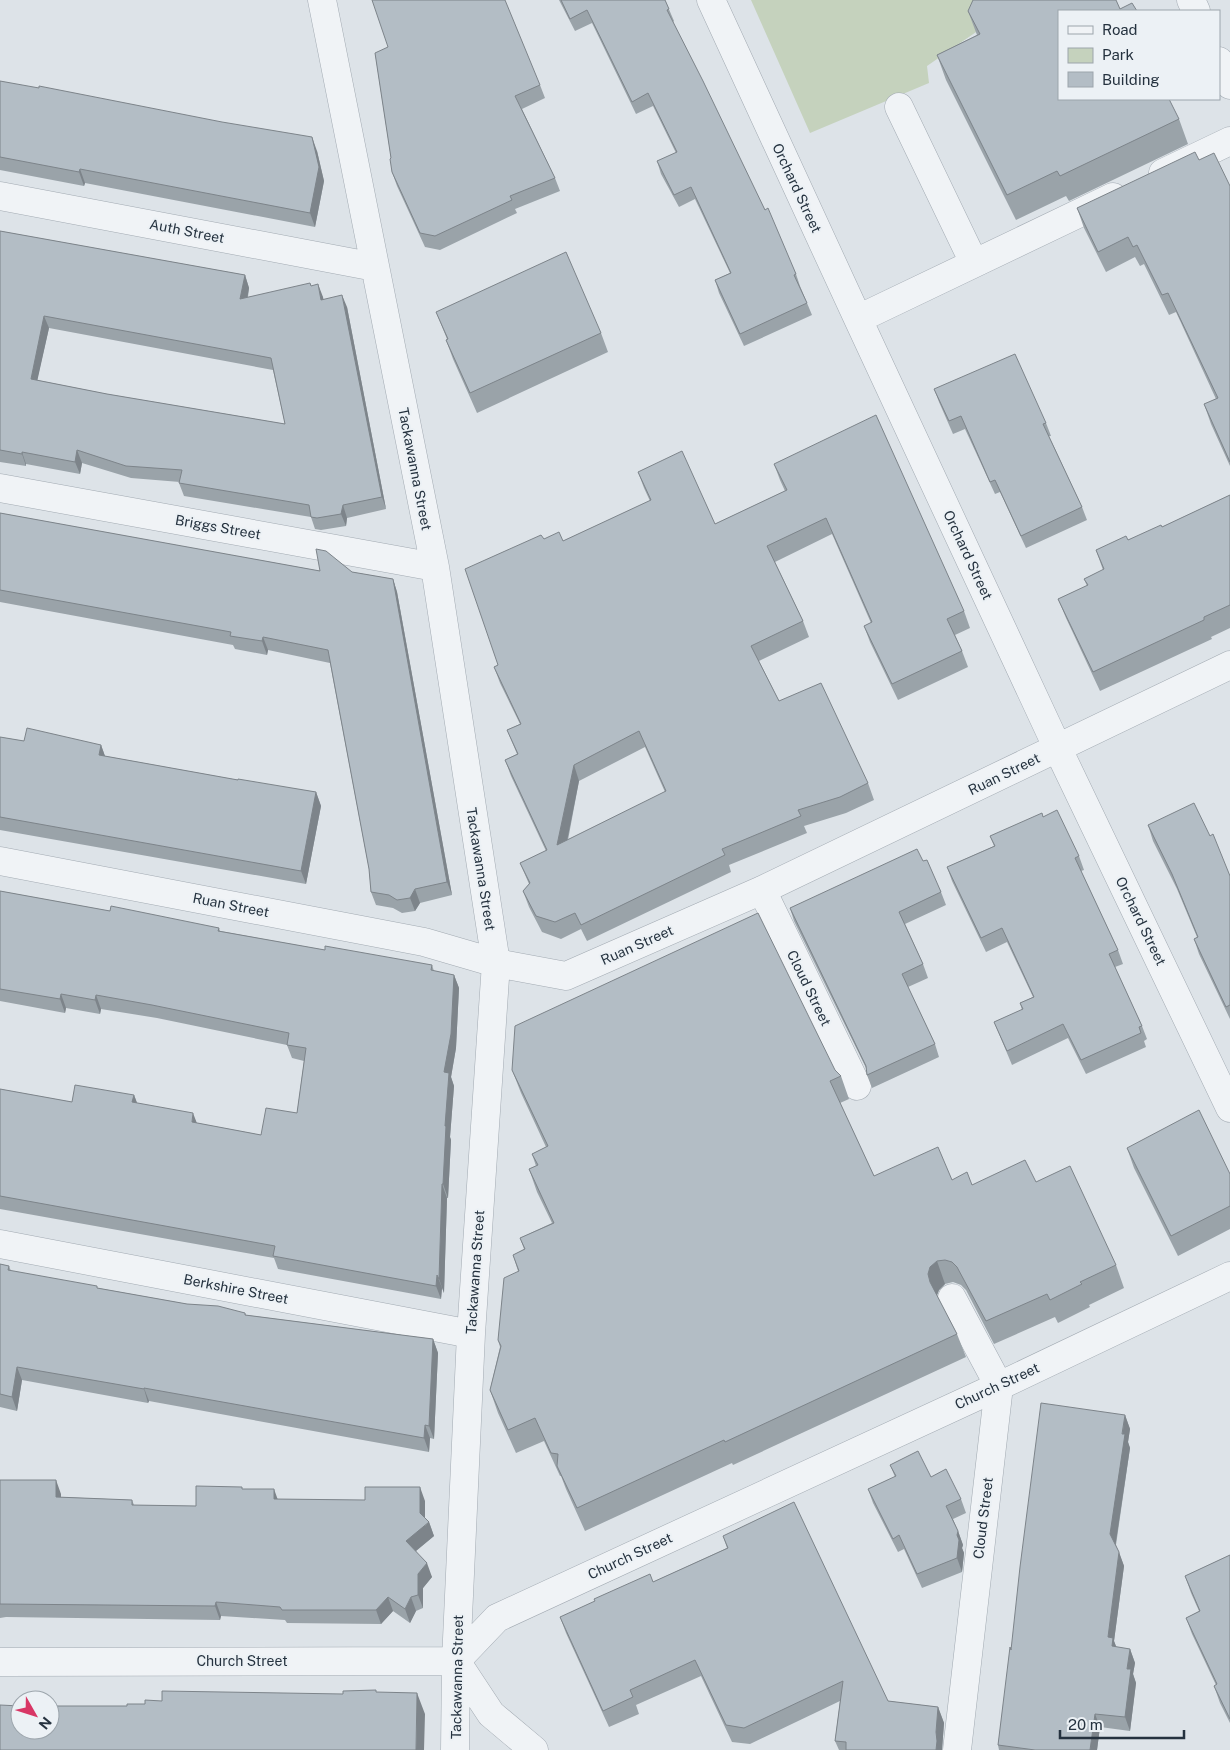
<svg xmlns="http://www.w3.org/2000/svg" width="1230" height="1750" font-family="'Public Sans',sans-serif">
<rect width="100%" height="100%" fill="#dde3e8"/>
<path fill="#c5d2bd" d="M751,0H1004L979,30L927,66L929,83L810,133Z"/>
<g fill="none" stroke-linecap="round" stroke-linejoin="round">
<g stroke="#a2aab2" stroke-width="29">
<path id="minor" d="M322,0L435,567L496,963L471,1334L456,1661L455,1750
M711,0L858,319L1058,749L1230,1108
M1191,0L1196,11
M1219,61L1230,85
M899,107L974,263
M1163,173L1230,141
M0,196L375,267
M858,319L1113,197
M0,488L435,567
M0,861L424,942L496,963L566,976L762,890L1230,665
M762,890L857,1086
M0,1244L471,1334
M952,1298L999,1386L957,1750
M456,1661L491,1714L534,1750
M0,1662L456,1661L497,1618L999,1386L1230,1276"/>
</g>
<use href="#minor" stroke="#f0f3f6" stroke-width="28"/>
</g>
<path fill="#9aa3a9" fill-rule="evenodd" d="M559,0H665L674,21L673,22L796,274L800,286L807,303L812,315L744,346L719,293L715,280L730,273L695,199L679,207L661,174L657,161L676,153L653,106L636,114L592,23L575,31Z
M1120,9L1137,11H1059L1179,119L1188,144L1069,201L1066,196L1016,220L946,80L937,55L977,35L968,11Z
M375,53L540,85L545,98L522,109L555,178L560,191L515,209L517,213L440,250L425,247L397,186L392,172L391,158Z
M0,81L317,151L324,181L315,227L85,183L84,186L0,170Z
M1199,160L1230,186V466L1211,424L1204,404L1216,399L1176,312L1169,315L1144,264L1140,266L1135,257L1106,272L1084,228L1077,208Z
M0,231L245,275L249,288L248,297L312,286L323,297V299L347,307L386,509L347,518L346,526L321,530L315,529L311,517L184,496L179,483L180,482L131,478L82,463L80,474L26,464V466L0,462ZM49,328L273,370L285,424L107,394L37,380Z
M436,312L601,333L608,352L477,413L453,359L446,340L447,339Z
M934,389L1046,423L1051,436H1049L1082,507L1087,520L1026,548L1000,492L995,494L965,429L953,434L939,402Z
M774,464L964,611L970,628L955,635L962,651L968,667L898,700L870,642L864,626L871,623L832,534L775,562L803,621L809,637L759,661L779,701L868,783L874,800L846,813L804,826L807,833L729,865L731,872L587,941L581,929L561,939L542,932L529,907L523,891L529,884L520,863L546,851L511,776L505,760L517,754L507,730L520,724L500,683L494,667L498,665L544,539L563,541L650,501L644,488L638,472L715,524L785,491L780,480ZM645,747L665,792L568,840L579,781Z
M1230,495V628L1211,637L1212,639L1100,691L1066,618L1058,599L1087,586L1084,579L1103,570L1096,550L1128,540L1162,527Z
M0,513L320,571L352,572L393,579L397,592L452,895L420,903L415,911L402,913L393,908L376,905L371,892L369,869L330,663L268,650L267,655L235,649L233,645L0,602Z
M0,737L24,741L101,745L105,756L238,780L316,792L321,806L306,884L0,830Z
M1043,817L1079,856L1084,870L1081,871L1118,950L1123,964L1115,967L1142,1026L1147,1039L1144,1041L1146,1047L1086,1074L1068,1038L1012,1065L994,1022L1022,1010L1020,1003L1033,997L1007,942L986,952L952,881L947,867L994,846L990,836Z
M1148,825L1210,836L1230,876V1019L1199,954L1194,939L1197,937L1177,889L1153,841Z
M923,861L941,892L946,905L905,924L923,964L928,978L908,987L935,1044L939,1057L872,1088L867,1075V1070L794,921L790,908Z
M0,891L110,911L219,928L220,931L325,950L432,965L434,971L454,975L459,988L456,1048L451,1077L454,1086L450,1137L451,1140L448,1198H447L444,1293L442,1288L441,1299L278,1269L274,1258L0,1209V1089L72,1102L134,1095L137,1103L197,1123L261,1135L297,1113L304,1061L292,1058L287,1045L157,1018L101,1009L100,1014L66,1008L65,1013L0,1001Z
M512,1070H835L841,1076L849,1099L840,1103L874,1176L952,1180L972,1185L1036,1182L1116,1265L1124,1288L1089,1305L1090,1307L1058,1323L1055,1317L994,1344L966,1290L961,1285L953,1282L945,1284L939,1290L937,1296L957,1334L966,1357L733,1465L732,1463L585,1531L566,1489L561,1476H560L544,1441L516,1453L498,1413L490,1390L500,1347L498,1340L518,1271L513,1255L524,1249L520,1238L552,1223L537,1192L529,1169L536,1166L532,1154L546,1147L521,1093Z
M1127,1148L1230,1174V1229L1178,1256L1134,1168Z
M0,1264L9,1266L11,1271L98,1288L187,1304L245,1313L246,1315L433,1339L438,1353L434,1439L430,1438L429,1452L149,1401L148,1403L22,1380L17,1411L0,1407Z
M1125,1415L1130,1429L1128,1442L1130,1448L1116,1545L1124,1566L1114,1641L1116,1647L1130,1649L1135,1663L1133,1674L1136,1683L1130,1731L1100,1727L1097,1750H999L998,1745L1011,1650Z
M890,1465L931,1477L961,1499L966,1513L953,1519L958,1531L963,1545L962,1548L964,1553L962,1572L922,1588L904,1549L898,1552L873,1503L868,1489L895,1477Z
M0,1480L61,1494V1497L132,1500L134,1505L196,1506L243,1489L278,1499L425,1501V1518L429,1522L434,1536L416,1551L432,1577L423,1588V1608L416,1611L410,1623L393,1611L381,1624L287,1623L285,1620L221,1616L220,1620L6,1617L0,1618Z
M723,1536L888,1701L938,1707L944,1723L942,1750H839L835,1741L840,1701L750,1744L732,1742L701,1676L636,1705L639,1714L609,1727L566,1633L560,1617L653,1582L727,1548Z
M1230,1555V1723L1220,1703L1214,1686L1216,1685L1192,1634L1186,1618L1199,1611L1191,1593L1185,1576Z"/>
<path fill="#7d848a" d="M312,137L317,151L324,181L315,227L310,213Z
M80,169L85,183L84,186L79,172Z
M245,275L249,288L245,311L240,299Z
M318,284L323,297L326,312L321,300Z
M342,295L347,307L386,509L382,497Z
M44,316L49,328L35,391L31,379Z
M77,450L82,463L80,474L75,462Z
M22,452L26,464V466L22,454Z
M343,505L347,518L346,526L341,514Z
M393,579L397,592L452,895L447,882Z
M263,637L268,650L267,655L262,641Z
M101,745L106,759L99,755Z
M574,765L579,781L563,861L557,845Z
M316,792L321,806L306,884L301,871Z
M415,889L420,903L415,911L410,898Z
M454,975L459,988L456,1048L451,1077L454,1086L450,1137L451,1140L448,1198L443,1184L445,1126L444,1072Z
M61,994L66,1008L65,1013L60,999Z
M96,995L101,1009L100,1014L95,1000Z
M134,1095L139,1108L132,1102Z
M193,1113L198,1126L192,1122Z
M442,1184L447,1198L444,1293L439,1279Z
M937,1261L945,1284L939,1290L936,1297L930,1282L928,1274L930,1267Z
M437,1275L442,1288L441,1299L436,1286Z
M433,1339L438,1353L434,1439L429,1426Z
M17,1367L22,1380L17,1411L12,1397Z
M144,1388L149,1401L148,1403L144,1389Z
M1125,1415L1130,1429L1128,1442L1130,1448L1115,1548L1110,1534Z
M425,1425L430,1438L429,1452L424,1438Z
M56,1480L61,1494V1511L56,1497Z
M420,1487L425,1501V1526L429,1522L434,1536L411,1555L406,1541L420,1513Z
M274,1489L279,1503L274,1499Z
M958,1531L963,1545L962,1548L964,1553L962,1572L957,1558V1535Z
M1119,1552L1124,1566L1114,1641L1118,1651L1117,1660L1108,1637Z
M427,1563L432,1577L423,1588V1608L418,1595V1574Z
M388,1597L393,1611L381,1624L376,1610Z
M411,1597L416,1611L410,1623L405,1609Z
M216,1602L221,1616L220,1620L215,1606Z
M1130,1649L1135,1663L1133,1674L1136,1683L1130,1731L1125,1717L1127,1669Z
M417,1693L425,1714L424,1750H416Z
M938,1707L944,1723L942,1750H936V1732Z
M1095,1714L1100,1727L1097,1750H1090Z"/>
<path fill="#b3bdc5" stroke="#7d848a" fill-rule="evenodd" d="M372,0H505L540,85L515,96L555,178L510,196L512,200L435,236L420,233L392,172L390,159L391,158L375,53L388,47Z
M561,0H665L669,9L667,10L703,81L765,210L768,208L796,274L794,275L807,303L740,334L715,280L731,273L691,187L674,195L657,161L677,152L648,93L632,102L587,10L570,19Z
M973,0H1116L1120,9L1132,3L1137,11H1059V99H1169L1179,119L1060,176L1057,171L1007,195L937,55L980,34L968,11Z
M0,81L39,88V86L222,122L312,137L319,167L310,213L80,169L79,172L0,157Z
M1195,152L1199,160L1214,153L1230,186V462L1204,404L1218,398L1168,293L1162,295L1137,245L1133,247L1128,237L1098,252L1077,208Z
M0,231L245,275L240,299L310,283L311,286L318,284L321,300L342,295L382,497L343,505L341,514L317,518L311,517L309,505L179,483L182,470L126,466L77,450L75,462L22,452V454L0,450ZM44,316L271,358L285,424L107,394L31,379Z
M566,252L601,333L470,393L446,340L448,339L436,312Z
M1015,354L1046,423L1043,424L1082,507L1021,536L995,480L990,482L961,416L949,421L934,389Z
M876,415L964,611L947,619L962,651L892,684L864,626L872,622L826,518L767,546L803,621L751,646L779,701L821,683L868,783L840,797L798,810L801,816L722,849L725,855L581,925L575,913L555,922L536,916L523,891L530,883L520,863L547,850L505,760L518,754L507,730L521,724L494,667L498,665L465,569L541,535L544,539L559,532L563,541L651,500L638,472L682,451L715,524L787,490L774,464ZM639,731L666,791L557,845L574,765Z
M1230,495V605L1204,617V620L1093,672L1058,599L1088,585L1084,579L1104,569L1096,550L1126,536L1128,540L1161,525L1162,527Z
M0,513L320,571L316,549L326,551L352,572L393,579L447,882L415,889L410,898L397,900L389,895L371,892L369,869L328,650L263,637L262,641L230,636L231,632L0,590Z
M27,728L101,745L99,755L238,780V779L316,792L301,871L0,817V737L24,741Z
M1194,803L1210,836L1213,834L1230,876V1005L1226,1007L1194,939L1198,937L1172,874L1148,825Z
M1057,810L1079,856L1075,858L1118,950L1109,954L1142,1026L1139,1027L1141,1033L1081,1060L1063,1024L1007,1051L994,1022L1023,1009L1020,1003L1034,997L1002,928L981,938L947,867L995,846L990,836L1042,813L1043,817Z
M917,849L923,861L927,860L941,892L899,912L923,964L902,974L935,1044L867,1075L866,1066L790,908Z
M0,891L110,911L111,906L219,928L218,931L325,950V946L432,965L431,970L454,975L451,1034L444,1072L449,1073L445,1126H446L443,1184H442L439,1279L437,1275L436,1286L273,1256L275,1246L0,1196V1089L72,1102L75,1085L134,1095L132,1102L193,1113L192,1122L261,1135L266,1108L297,1113L306,1048L287,1045L289,1033L152,1005L96,995L95,1000L61,994L60,999L0,989Z
M758,913L835,1070L841,1076L830,1081L874,1176L938,1147L952,1180L967,1172L972,1185L1025,1160L1036,1182L1070,1166L1116,1265L1080,1282L1082,1284L1050,1300L1047,1294L986,1321L957,1267L952,1262L945,1260L937,1261L930,1267L928,1274L930,1282L957,1334L725,1442L724,1440L577,1508L557,1466L558,1454L551,1453L535,1418L508,1430L490,1390L501,1346L498,1340L504,1278L519,1271L513,1255L525,1249L520,1238L554,1223L529,1169L538,1165L532,1154L548,1146L512,1070L515,1026Z
M1199,1110L1230,1174V1206L1171,1236L1127,1148Z
M0,1264L9,1266L8,1270L97,1286V1288L187,1304L218,1306L245,1313V1315L433,1339L429,1426L425,1425L424,1438L144,1388V1389L17,1367L12,1397L0,1394Z
M1041,1403L1125,1415L1122,1434H1125L1110,1534L1119,1552L1108,1637L1113,1638L1112,1646L1130,1649L1127,1669H1131L1125,1717L1095,1714L1090,1750H1035L998,1745L1010,1647L1011,1650L1020,1567Z
M918,1451L931,1477L946,1469L961,1499L946,1506L958,1531L957,1535L959,1540L957,1558L917,1574L899,1535L893,1539L868,1489L896,1476L890,1465Z
M0,1480H56V1497L132,1500V1505L196,1506V1486L242,1487V1489H274V1499L365,1500V1487H420V1513L429,1522L406,1541L427,1563L418,1574V1595L411,1597L405,1609L388,1597L376,1610H282L280,1607L216,1602L215,1606L0,1604Z
M794,1502L888,1701L938,1707L936,1732L937,1741L936,1750H846V1742L835,1741L843,1681L744,1728L726,1725L695,1660L630,1690L633,1697L603,1711L560,1617L595,1601L594,1599L650,1574L653,1582L728,1548L723,1536Z
M1230,1555V1719L1214,1686L1217,1684L1186,1618L1200,1611L1185,1576Z
M376,1690V1692L417,1693L416,1750H0V1705L20,1706V1730H50V1706H127V1704H145V1700L162,1701V1691L343,1694V1691Z"/>
<g text-anchor="middle" stroke-width="4" stroke-linejoin="round" paint-order="stroke">
<g font-size="14" fill="#25323f" stroke="#ecf1f5">
<text transform="translate(797 188) rotate(65)" y="5">Orchard Street</text>
<text transform="translate(187 231) rotate(11)" y="5">Auth Street</text>
<text transform="translate(415 469) rotate(79)" y="5">Tackawanna Street</text>
<text transform="translate(218 527) rotate(10)" y="5">Briggs Street</text>
<text transform="translate(968 555) rotate(65)" y="5">Orchard Street</text>
<text transform="translate(1004 774) rotate(-26)" y="5">Ruan Street</text>
<text transform="translate(481 869) rotate(81)" y="5">Tackawanna Street</text>
<text transform="translate(231 905) rotate(11)" y="5">Ruan Street</text>
<text transform="translate(1141 921) rotate(64)" y="5">Orchard Street</text>
<text transform="translate(637 945) rotate(-24)" y="5">Ruan Street</text>
<text transform="translate(809 988) rotate(64)" y="5">Cloud Street</text>
<text transform="translate(475 1272) rotate(-86)" y="5">Tackawanna Street</text>
<text transform="translate(236 1289) rotate(11)" y="5">Berkshire Street</text>
<text transform="translate(997 1386) rotate(-25)" y="5">Church Street</text>
<text transform="translate(983 1518) rotate(-83)" y="5">Cloud Street</text>
<text transform="translate(630 1556) rotate(-25)" y="5">Church Street</text>
<text x="242" y="1666">Church Street</text>
<text transform="translate(457 1677) rotate(-89)" y="5">Tackawanna Street</text>
</g>
</g>
<rect x="1058" y="10" width="162" height="90" fill="#ecf1f5" stroke="#9ca5ac"/>
<rect x="1068" y="26" width="25" height="8" fill="#f0f3f6" stroke="#9ca5ac"/>
<text x="1102" y="35" font-size="15" fill="#25323f">Road</text>
<rect x="1068" y="48" width="25" height="15" fill="#c5d2bd" stroke="#9ca5ac"/>
<text x="1102" y="60" font-size="15" fill="#25323f">Park</text>
<rect x="1068" y="72" width="25" height="15" fill="#b3bdc5" stroke="#9ca5ac"/>
<text x="1102" y="85" font-size="15" fill="#25323f">Building</text>
<g transform="translate(35 1715) rotate(129)"><circle r="24" fill="#ecf1f5" stroke="#9ca5ac"/>
<path d="M0-4L9 19L0 12L-9 19Z" fill="#d83665"/>
<text y="-8" font-size="14" font-weight="bold" text-anchor="middle" fill="#25323f">N</text>
</g>
<path d="M1060 1730v8h124v-8" fill="none" stroke="#25323f" stroke-width="2.5"/>
<text x="1068" y="1730" font-size="15" fill="#25323f" stroke="#ecf1f5" stroke-width="4" paint-order="stroke">20 m</text>
</svg>
